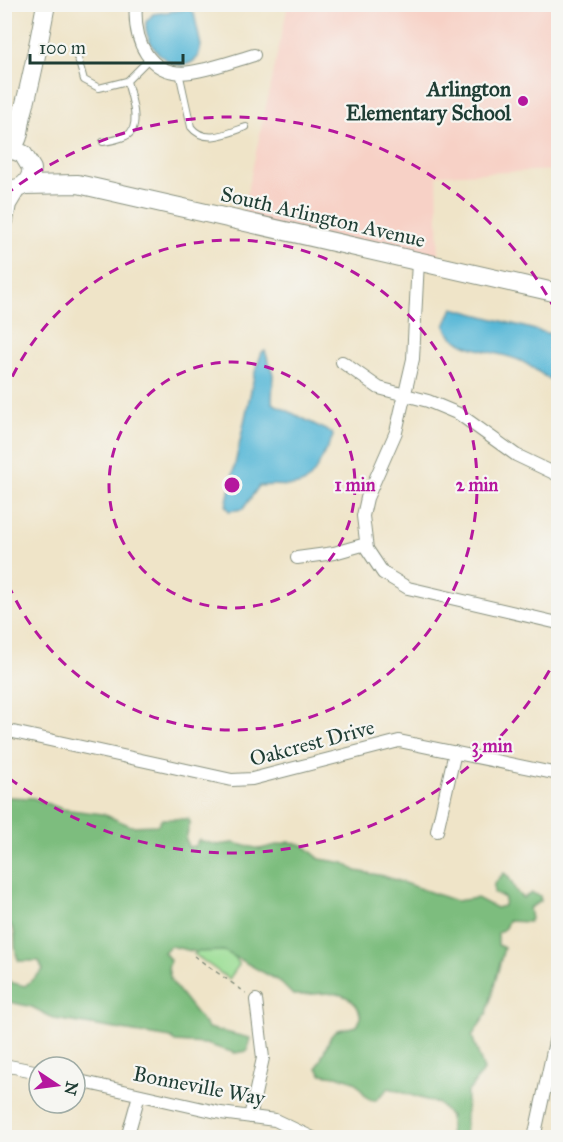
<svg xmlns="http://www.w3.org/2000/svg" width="563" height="1142" font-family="'IM FELL Great Primer',serif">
<rect width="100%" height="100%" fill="#f6f6f2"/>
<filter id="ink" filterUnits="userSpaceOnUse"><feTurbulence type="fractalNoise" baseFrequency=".0167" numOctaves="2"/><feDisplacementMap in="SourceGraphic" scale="12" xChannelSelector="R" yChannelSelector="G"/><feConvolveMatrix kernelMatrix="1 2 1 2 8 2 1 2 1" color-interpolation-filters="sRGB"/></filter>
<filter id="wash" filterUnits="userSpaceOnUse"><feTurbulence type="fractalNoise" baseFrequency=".008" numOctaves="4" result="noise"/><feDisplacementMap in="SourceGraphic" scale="24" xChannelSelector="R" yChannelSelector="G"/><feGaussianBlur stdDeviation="1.35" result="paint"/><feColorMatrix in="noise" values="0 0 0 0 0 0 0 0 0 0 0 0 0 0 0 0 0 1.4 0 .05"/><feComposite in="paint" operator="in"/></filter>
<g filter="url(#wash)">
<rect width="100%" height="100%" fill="#efe4c8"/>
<path fill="#f7d1c6" d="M288,5H558V170L437,175L439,266L241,221Z"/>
<path fill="#9cde95" stroke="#5e8e64" stroke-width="1.5" d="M209,939L234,954L239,965L229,979L194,954Z"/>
<path fill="#7dbd7e" stroke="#4e7d59" stroke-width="1.5" d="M5,797L33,798L62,809L103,814L131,826L158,825L162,819H188L190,822L186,839L188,847L195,846L199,840L217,845L233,843L260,849L289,842L303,845L320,859L344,863L356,871L384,876L456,901L477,898L496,908L504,906L505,898L494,893V884L504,873C513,878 512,891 523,898L532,893L540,896L541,901L529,908L531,919L529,922L508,921L505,928L498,933V945L504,948L487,1013L472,1036L484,1070L467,1093L465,1137H450V1116L439,1104L389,1088L376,1100C362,1100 364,1089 355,1082C346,1076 332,1076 321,1074L317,1068L331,1036L338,1030L357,1026C362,1019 361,1012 356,1005C342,986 313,996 293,995L279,981L224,951L196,952L170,946L164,952L170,960L168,968L171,981L208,1028L250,1038L247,1051L235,1053L206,1044L175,1042L171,1038L55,1019L32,1007L5,1001V981L25,986L43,970L39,961H19C10,947 22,930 5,921Z"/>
<path fill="#59b8d7" stroke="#3c7a86" stroke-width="1.5" d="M188,9L194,13L201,46L198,57C177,81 143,46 146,22L153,14Z
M453,308L558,336V383C545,379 534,367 521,361C500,350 455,353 445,326Z
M265,351L273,374L272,403L332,433L333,436C330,444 325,450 322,458C305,497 294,482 259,486L243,509L229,511L226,506L255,372L262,352Z"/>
</g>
<g filter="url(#ink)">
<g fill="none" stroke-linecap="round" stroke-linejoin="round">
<g stroke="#87907e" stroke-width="8">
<path id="service" d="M77,55L84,80L99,88L127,81L150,58
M179,72L191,127C205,145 228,133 246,127
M103,142C110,141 119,139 126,136C143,128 130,94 127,81"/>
</g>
<g stroke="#87907e" stroke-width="14">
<path id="minor" d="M136,4C133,40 148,78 191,72C212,69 234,61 254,55
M418,261L413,359L396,432L367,498L363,516L367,549L383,573L408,588L558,623
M342,362L379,388L428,401L459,414L516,455L558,475
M297,558L334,553L366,544
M4,730L232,780L252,779L399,741L558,774
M437,831L455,752
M4,1065L39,1072
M75,1080L221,1113L275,1120L313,1138
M250,1117L263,1058L256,1000
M127,1138L139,1095
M534,1138L558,1028"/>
</g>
<g stroke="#87907e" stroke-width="20">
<path id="secondary" d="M11,150C20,139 19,129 22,115C32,79 39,42 46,4
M4,152L13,150L23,154L32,169C30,184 19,192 4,188
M25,185L78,184L558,293
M4,221L7,204L16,189"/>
</g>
<path stroke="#87907e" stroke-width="1.5" stroke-dasharray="4.5 4.5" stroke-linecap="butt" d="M194,956L246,993"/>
<use href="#service" stroke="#fff" stroke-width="6"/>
<use href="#minor" stroke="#fff" stroke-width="12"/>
<use href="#secondary" stroke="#fff" stroke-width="18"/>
</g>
</g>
<g fill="none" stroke="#b5179e" stroke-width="3" stroke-dasharray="10 8">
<circle cx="232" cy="485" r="123"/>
<path d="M5 393A245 245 0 1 1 5 577"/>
<path d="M558 655A368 368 0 0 1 5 775M5 195A368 368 0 0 1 558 315"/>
</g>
<circle fill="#b5179e" stroke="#f6f6f2" stroke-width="2" cx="523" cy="101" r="6"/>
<g text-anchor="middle" stroke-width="4.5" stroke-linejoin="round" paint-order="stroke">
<g font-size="21" font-weight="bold" fill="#1f3d34" stroke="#f6f6f2" text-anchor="end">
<text x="511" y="96">Arlington<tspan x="511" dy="24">Elementary School</tspan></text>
</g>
<g font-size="21" fill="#1f3d34" stroke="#f6f6f2">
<text transform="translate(323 217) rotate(13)" y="7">South Arlington Avenue</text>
<text transform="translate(312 743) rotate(-15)" y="7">Oakcrest Drive</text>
<text transform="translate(199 1086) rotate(11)" y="7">Bonneville Way</text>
</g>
</g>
<circle cx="232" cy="485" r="9" fill="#b5179e" stroke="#f6f6f2" stroke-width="3"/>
<g font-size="18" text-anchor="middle" font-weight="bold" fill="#b5179e" stroke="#f6f6f2" stroke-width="4.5" stroke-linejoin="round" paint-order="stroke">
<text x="355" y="491">1 min</text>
<text x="477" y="491">2 min</text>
<text x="492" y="752">3 min</text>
</g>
<rect width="563" height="1142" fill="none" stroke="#f6f6f2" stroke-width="24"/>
<g transform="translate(57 1085) rotate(103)"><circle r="28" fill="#f6f6f2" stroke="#a0aca6" stroke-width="1.5"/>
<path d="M0-4.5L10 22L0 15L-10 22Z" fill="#b5179e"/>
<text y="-9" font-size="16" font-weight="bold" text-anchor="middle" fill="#1f3d34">N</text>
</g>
<path d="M30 54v9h153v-9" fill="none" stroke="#1f3d34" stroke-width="3"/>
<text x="39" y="54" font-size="18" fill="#1f3d34" stroke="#f6f6f2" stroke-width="4.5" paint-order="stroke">100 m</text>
</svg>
